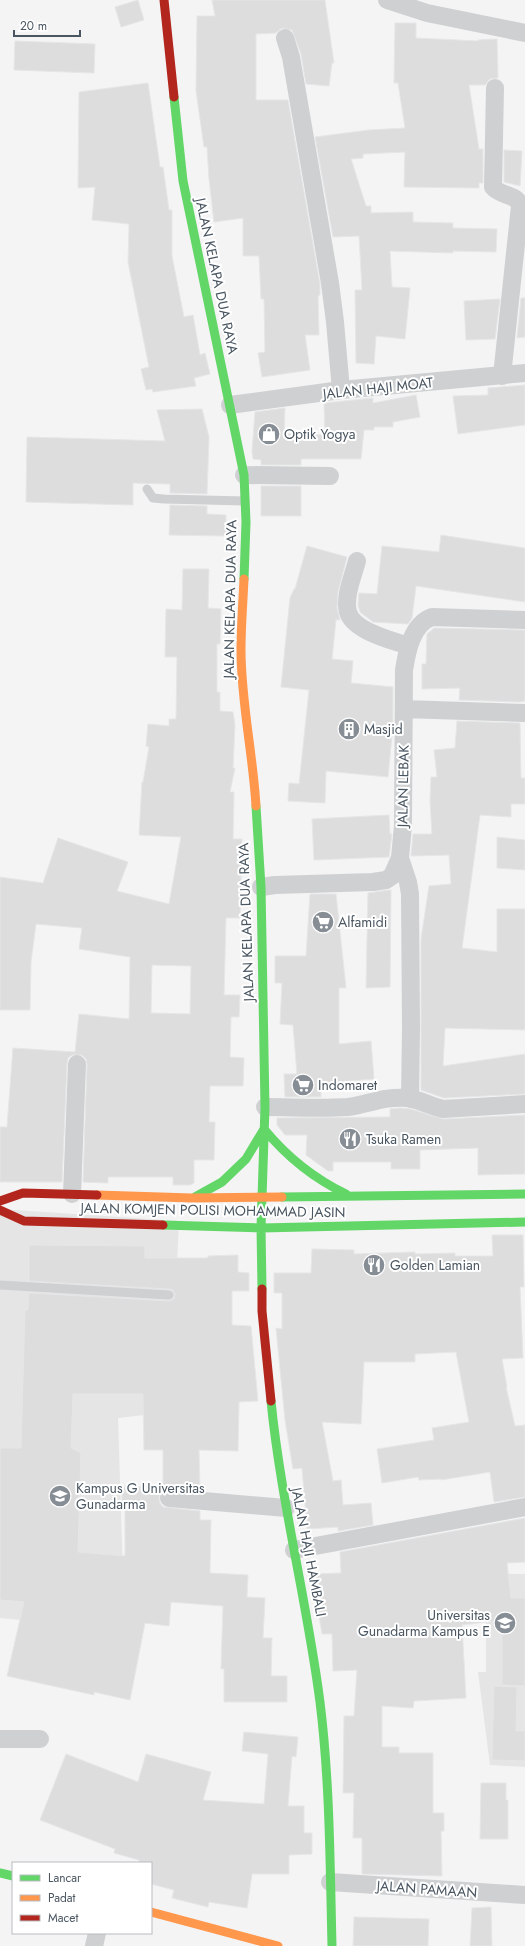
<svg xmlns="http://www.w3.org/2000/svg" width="525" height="1946" font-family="Jost,sans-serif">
<rect width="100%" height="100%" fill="#f4f4f4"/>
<path fill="#e6e5e6" d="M0,1209L179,1221L170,1412L118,1418L123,1575L112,1628L0,1618Z
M486,1574H525V1767L490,1765L478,1672H486Z"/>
<path fill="#ddddde" stroke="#e5e6e7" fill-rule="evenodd" d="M138,0L144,20L121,27L115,7Z
M212,0H325L334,63H332L329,86L306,84L301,54L292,30L282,28L276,33L256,34V100H288L320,284V295L318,296L319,335H305L310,370L262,377L258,353L265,352L264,299H261L259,256H243V218L214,222L209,179L207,147H204L196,91L197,16H215Z
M395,23H416V38L478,41V40L497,39L498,78L490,79L485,85H469L479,149H483V183H479V188L404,187L405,152L363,154V158L351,159L366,206H371V213L413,212V222L453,223V228L497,229L496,252L453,251V253L390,251L392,287L410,288L405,339L376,336L374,364L356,363L355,290H362L359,236L333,237L315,137L369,130L405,128L398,83H394Z
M15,41L95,44L94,73L14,70Z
M148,83L160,167H163L169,210H172V256L184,317L193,315L200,355L205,353L210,374L194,378L196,386L153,392L152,389L146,390L141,369L149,367L128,262L129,224L92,220L95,187L78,188L79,92Z
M504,150L522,151L520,186L504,182Z
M521,298H525V337L517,338Z
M500,299L495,339L466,340L464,301Z
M525,385V425L458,434L453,396L488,395V388Z
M416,395L420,417L393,422V427H374V430H364L361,459H301V465H261V460L253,459L252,452L255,412L285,408L284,434L325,435L324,403L373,398V403Z
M202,409L209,437L207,494L170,493V484L133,483V505L26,502L27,437L165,441L157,410Z
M261,486H301V516H261Z
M170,505L207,506V514L226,515V536L169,535Z
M441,535L525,548V602L416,586L412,618L408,624L373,622L360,612L358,605L359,593L377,594L382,546L439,552Z
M307,546L347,557L338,592L337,608L340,620H336L332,659L353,661L351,683L393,687V726L388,777L326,771L325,803L288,801L289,783L299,784L309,690L281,687L290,598L294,589H295Z
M183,569H209L208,608L221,609L220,644H217V692H220V711L233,712L235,725L233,768H235L230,792H234L233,839H242L240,918H226L224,995H240L239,1017H231L230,1057L244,1058L243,1086H210L209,1122H215L214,1160H194V1183L190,1185H173V1177H108V1183L83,1182L87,1064L86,1059L82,1055H72L68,1058L67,1064L62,1182H0V1127H7L13,1048L75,1052L79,1014L129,1019L130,957L79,949L82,928L36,924L31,962L30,1010H0V877L43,883L58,838L128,862L117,891L169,904L181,837L139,835L142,782H143L149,747L146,746L148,724L169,726V719H176L177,657H165L166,609L182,610ZM152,965L191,966L190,1014L151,1013Z
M434,628L525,630V701L519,702L459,700L460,688L422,689V664H426L427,634Z
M457,721L520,723L521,778H525V804H511V817L480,815L462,948L497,952V909H525V1030L445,1028L443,1066L525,1054V1094L444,1098L421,1090V939L429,886L451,884L449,855L411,856L413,834H432L430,801L431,777H437L434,750L455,748Z
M389,815L390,834H392L389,857L314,860L312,819Z
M497,837L525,840V870L497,868Z
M389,890H391L390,987L366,988L368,893Z
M310,894H336L346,988H339V1044L371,1041L374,1079L321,1083V1097H285L284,1074H297L293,1025L280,1024L282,983H275V956H306Z
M400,1108L411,1109L443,1119L525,1115V1174L478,1175V1148L420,1150V1169H391V1162H333V1171H328L306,1155L307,1135H285L277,1125V1118L390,1117V1109Z
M492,1235H523L524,1287H520L523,1358L502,1359L507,1387H506L515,1426L525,1425V1497L494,1502L490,1472L441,1480V1479L419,1480L418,1477L382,1483L377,1449L434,1440L432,1428L469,1422L456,1352L415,1354V1362H364L361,1424L322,1422L333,1481L341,1480L343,1505L371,1503L373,1525L338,1531V1527L307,1529L302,1468L293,1469L285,1420L276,1328L282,1329V1293H274V1273H311L312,1249L354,1250V1254L415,1252V1254L455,1253V1256H493Z
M29,1245L145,1246V1258H208V1256L238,1255V1272L249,1273V1291H232V1325L251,1326L258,1401L239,1402L238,1451L199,1450L200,1490L165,1488L160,1492L159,1498L160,1503L163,1507L200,1511V1520H211L210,1573L248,1575L247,1597L265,1598L263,1638H272L271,1676H287V1702H224V1669H221L223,1606L171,1602L169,1626L145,1623L130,1700L94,1692V1695L7,1676L24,1602L0,1600V1448H21L25,1310H28L29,1293L169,1301L174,1299L175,1295L173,1290L169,1289L29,1281ZM73,1394H143L144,1450H163V1487L122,1486V1508H125V1556L78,1552L81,1453L71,1448Z
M525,1518V1562L507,1563L511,1598H525V1686L502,1685V1620L462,1625L466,1698L414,1701L413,1708L382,1706V1747H399V1753H433V1813H444V1831H441L442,1876L362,1874V1838H353L354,1793H343L344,1716H354L357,1670L333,1671L332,1634H322L315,1591L314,1574L341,1573L340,1552Z
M494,1686L517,1687L516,1731H525V1761L492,1760Z
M244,1732L298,1737L296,1757L292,1756L288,1806H304V1833H312V1854L289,1855V1874H252L247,1908L209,1902L208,1907L172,1898L174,1890L151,1884V1863H139V1860L114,1853L115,1849L40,1820L66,1754L138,1782L146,1754L211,1772L203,1800L264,1804L268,1754L242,1751Z
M481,1783H506V1800H508V1839H480Z
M491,1907L492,1946H470L472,1908Z
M354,1917L429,1919L428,1946H353Z"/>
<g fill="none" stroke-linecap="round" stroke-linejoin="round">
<path stroke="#ced0d2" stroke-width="9" d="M147,489L153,498L164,499L245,501
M0,1285L169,1295"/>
<path stroke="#ced0d2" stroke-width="18" d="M387,0L427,13L525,33
M285,38L291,57L330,283L335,322L341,390
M495,88L493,187C501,197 517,193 520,206L502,376
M230,405L341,390L525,373
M244,475L330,476
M357,561C353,576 344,597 348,612C353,631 392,640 408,646
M404,709L525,713
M400,858L408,882L410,894L411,1027L410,1099
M261,887L275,885L373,882L386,880L392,876L400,858L403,825L404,670C407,651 412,624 432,617L525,620
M265,1107C292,1107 320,1109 348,1107C370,1104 384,1096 408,1098C420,1100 431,1106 443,1109L525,1104
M72,1194L77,1064
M169,1498L286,1508
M294,1550L525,1507
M0,1739H40
M330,1882L525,1895
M94,1946L97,1933"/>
<path stroke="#63d668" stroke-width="9" d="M174,97L183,181L244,475L246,522L244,579
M256,806L261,887L265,1107L261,1228L262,1289
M195,1197L222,1182L246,1159L264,1129C287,1157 313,1178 346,1194
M282,1197L525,1194
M163,1225L261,1228L525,1222
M271,1401C281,1502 307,1601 320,1702C330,1783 330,1864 332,1946
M0,1873L13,1876"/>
<path stroke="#ff974d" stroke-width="9" d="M244,579C243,602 241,626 241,650C241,702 253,754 256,806
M97,1195L192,1198L282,1197
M151,1912L278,1946"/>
<path stroke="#b3261e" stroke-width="9" d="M164,0L174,97
M0,1201L23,1193L97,1195
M0,1210L24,1221L163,1225
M262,1289V1311L271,1401"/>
</g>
<defs>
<g id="shop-disc" transform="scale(1.15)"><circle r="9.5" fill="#868d94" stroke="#fff"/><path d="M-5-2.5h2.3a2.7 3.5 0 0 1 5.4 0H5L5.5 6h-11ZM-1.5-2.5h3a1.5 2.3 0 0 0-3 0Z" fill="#fff"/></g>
<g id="building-disc" transform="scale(1.15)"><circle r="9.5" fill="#868d94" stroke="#fff"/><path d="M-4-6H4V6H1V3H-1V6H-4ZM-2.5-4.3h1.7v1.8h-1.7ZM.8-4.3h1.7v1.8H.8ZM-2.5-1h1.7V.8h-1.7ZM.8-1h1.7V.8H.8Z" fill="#fff"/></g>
<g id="supermarket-disc" transform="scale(1.15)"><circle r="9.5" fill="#868d94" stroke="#fff"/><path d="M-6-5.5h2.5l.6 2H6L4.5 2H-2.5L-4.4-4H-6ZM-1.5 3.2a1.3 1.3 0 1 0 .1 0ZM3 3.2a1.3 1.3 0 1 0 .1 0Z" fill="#fff"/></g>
<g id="restaurant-disc" transform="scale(1.15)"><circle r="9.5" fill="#868d94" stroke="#fff"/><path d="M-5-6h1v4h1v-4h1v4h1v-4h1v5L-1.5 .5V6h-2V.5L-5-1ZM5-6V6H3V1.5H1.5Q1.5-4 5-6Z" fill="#fff"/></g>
<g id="university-disc" transform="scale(1.15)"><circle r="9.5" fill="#868d94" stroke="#fff"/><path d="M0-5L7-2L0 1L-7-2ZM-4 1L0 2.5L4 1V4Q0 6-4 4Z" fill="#fff"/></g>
</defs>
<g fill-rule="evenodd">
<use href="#shop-disc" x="269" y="434"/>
<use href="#building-disc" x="349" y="729"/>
<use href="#supermarket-disc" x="323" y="922"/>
<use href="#supermarket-disc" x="303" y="1085"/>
<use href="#restaurant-disc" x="350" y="1139"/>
<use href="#restaurant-disc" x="374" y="1265"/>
<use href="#university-disc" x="60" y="1496"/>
<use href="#university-disc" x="505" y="1623"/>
</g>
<g text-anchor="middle" stroke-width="4" stroke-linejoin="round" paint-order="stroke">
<g font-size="14" fill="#4a5661" stroke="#fff">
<text transform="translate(217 276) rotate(78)" y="5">JALAN KELAPA DUA RAYA</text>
<text transform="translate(378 388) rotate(-6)" y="5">JALAN HAJI MOAT</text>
<text transform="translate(230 599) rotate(-89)" y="5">JALAN KELAPA DUA RAYA</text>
<text transform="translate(403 786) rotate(-89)" y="5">JALAN LEBAK</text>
<text transform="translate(246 922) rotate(-92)" y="5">JALAN KELAPA DUA RAYA</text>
<text transform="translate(213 1210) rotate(1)" y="5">JALAN KOMJEN POLISI MOHAMMAD JASIN</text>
<text transform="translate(309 1552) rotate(79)" y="5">JALAN HAJI HAMBALI</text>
<text transform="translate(427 1889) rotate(4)" y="5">JALAN PAMAAN</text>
</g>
<g font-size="14" fill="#4a5661" stroke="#fff" text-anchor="start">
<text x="284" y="439">Optik Yogya</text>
<text x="364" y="734">Masjid</text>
<text x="338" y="927">Alfamidi</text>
<text x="318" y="1090">Indomaret</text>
<text x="366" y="1144">Tsuka Ramen</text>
<text x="390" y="1270">Golden Lamian</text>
<text x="76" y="1493">Kampus G Universitas<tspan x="76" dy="16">Gunadarma</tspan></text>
<text x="490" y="1620" text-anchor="end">Universitas<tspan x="490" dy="16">Gunadarma Kampus E</tspan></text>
</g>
</g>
<rect x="12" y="1862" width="140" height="72" fill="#ffffff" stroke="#b7bbc0"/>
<rect x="20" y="1875" width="20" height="6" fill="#63d668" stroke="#b7bbc0"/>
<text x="48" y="1882" font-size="12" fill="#4a5661">Lancar</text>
<rect x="20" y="1895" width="20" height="6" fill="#ff974d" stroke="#b7bbc0"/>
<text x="48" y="1902" font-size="12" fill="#4a5661">Padat</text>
<rect x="20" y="1915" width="20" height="6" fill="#b3261e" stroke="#b7bbc0"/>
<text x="48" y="1922" font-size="12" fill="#4a5661">Macet</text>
<path d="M14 30v6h66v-6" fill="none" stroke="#4a5661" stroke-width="2"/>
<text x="20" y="30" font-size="12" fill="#4a5661" stroke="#ffffff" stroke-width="3" paint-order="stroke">20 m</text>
</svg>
